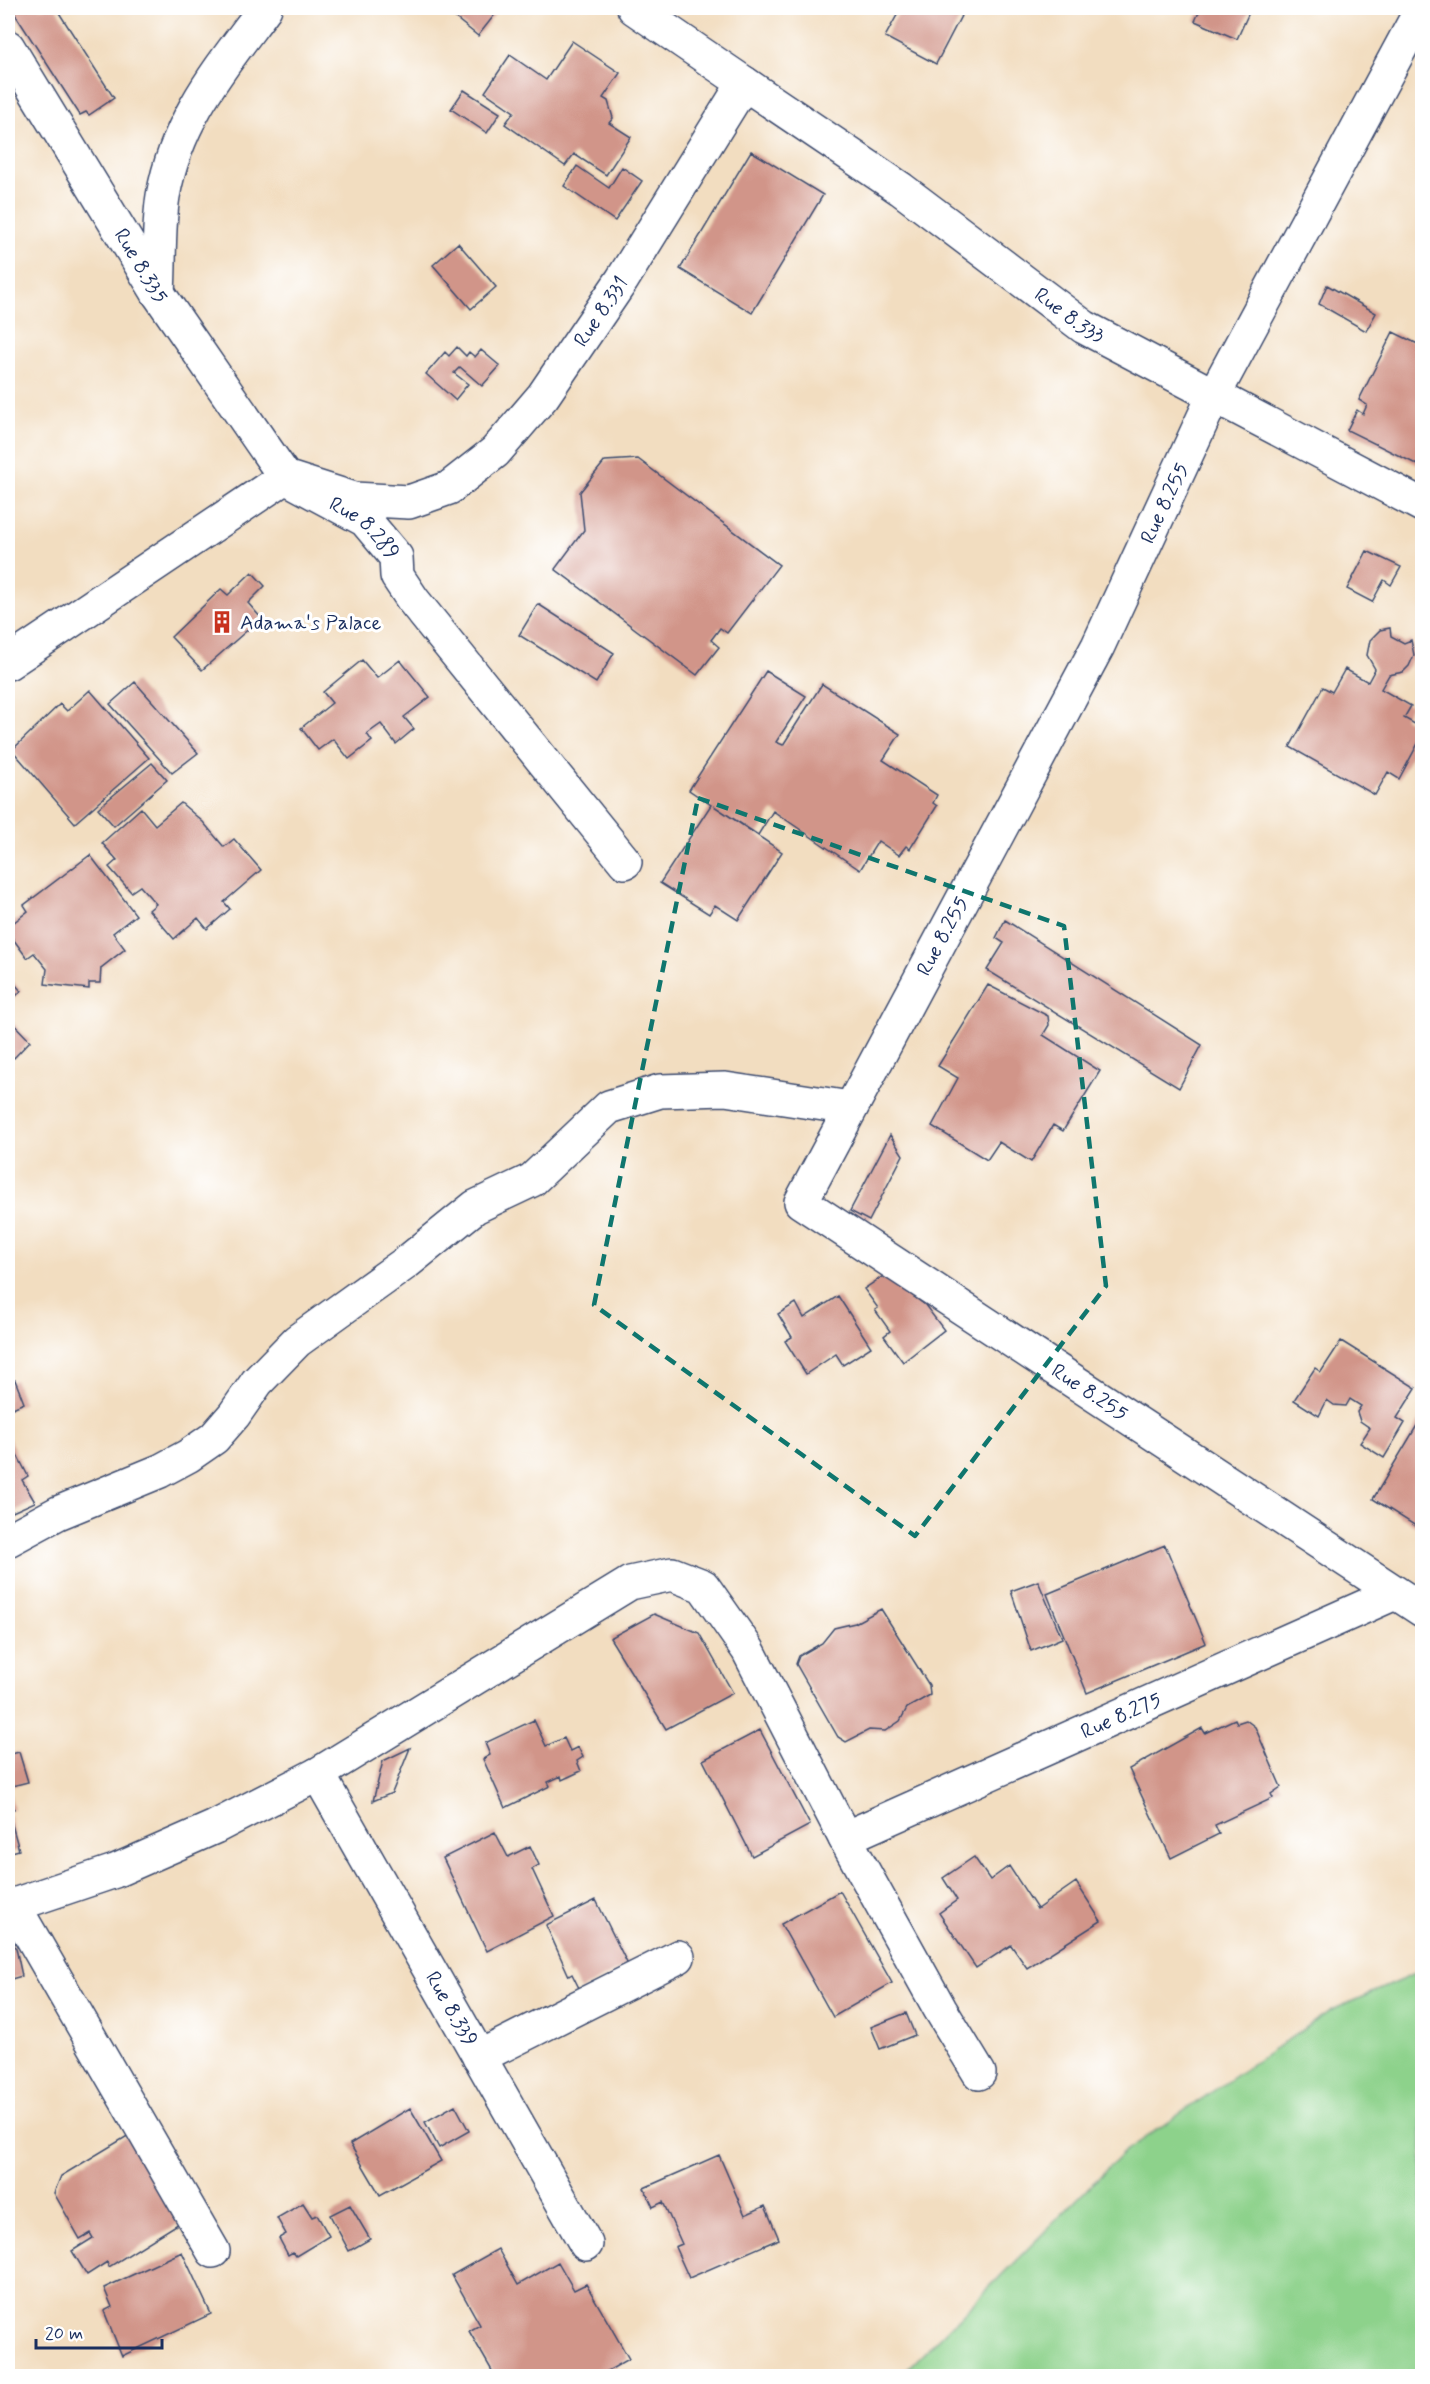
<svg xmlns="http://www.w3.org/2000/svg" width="1430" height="2384" font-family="Mynerve,sans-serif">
<rect width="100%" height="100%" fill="#fff"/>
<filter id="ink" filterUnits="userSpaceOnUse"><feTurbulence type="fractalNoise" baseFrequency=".0167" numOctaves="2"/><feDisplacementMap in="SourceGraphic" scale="12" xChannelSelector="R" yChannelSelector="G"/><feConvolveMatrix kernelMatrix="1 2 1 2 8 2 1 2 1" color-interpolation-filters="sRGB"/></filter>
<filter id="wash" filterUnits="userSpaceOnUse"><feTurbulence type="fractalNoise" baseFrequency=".008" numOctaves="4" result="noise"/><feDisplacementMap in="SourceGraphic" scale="24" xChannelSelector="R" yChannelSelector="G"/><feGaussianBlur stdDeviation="1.35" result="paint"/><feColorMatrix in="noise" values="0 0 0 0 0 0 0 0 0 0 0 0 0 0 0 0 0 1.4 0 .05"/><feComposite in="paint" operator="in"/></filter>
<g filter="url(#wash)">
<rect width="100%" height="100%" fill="#f2ddc0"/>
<path fill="#8dd28b" stroke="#548074" stroke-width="1.5" d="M1422,1971V2376H901L1124,2152L1330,2011Z"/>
<g id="blocks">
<path fill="#d19589" d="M11,8H56L114,98L89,115L86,112L80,115Z
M443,8H500L478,36Z
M901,8H955L963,12L936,64L885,37Z
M1201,8H1251L1237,39L1195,21Z
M572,41L620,73L603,98L608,101L613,118L609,123L631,137L606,175L574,154L565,166L505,124L514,112L485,92L510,55L546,80Z
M464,90L500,113L487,133L451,109Z
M751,151L823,195L752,313L680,269Z
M577,166L609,188L622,167L642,181L615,221L564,186Z
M458,243L496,287L471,309L433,265Z
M1327,285L1376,313L1366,331L1319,304Z
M1393,332L1422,346V467L1347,430L1357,410L1363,414L1367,405L1359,400Z
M457,347L466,356L469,352L475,357L481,350L500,366L482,386L460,367L454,373L468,384L455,400L426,374L445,352L449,356Z
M638,459L779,565L727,633L720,628L711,640L719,647L697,675L555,569L584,530L580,492L605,461Z
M1367,551L1401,567L1391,585L1384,580L1372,602L1347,589Z
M252,572L265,586L248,603L261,618L202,670L171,637L221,589L228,595Z
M538,604L614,653L596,683L519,635Z
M1390,628L1391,636L1404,643L1411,640L1414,655L1409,666L1403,672L1389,675L1381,689L1411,706L1404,718L1422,728V736L1399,779L1388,772L1375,795L1290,747L1323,687L1332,692L1345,669L1368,682L1375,669L1367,655L1370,640L1380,630Z
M362,660L377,678L400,660L430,697L404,717L414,729L396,744L381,724L367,734L372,741L349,759L333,739L318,750L301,728L332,703L323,692Z
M766,671L806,696L776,742L783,745L822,684L900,734L883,760L937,795L933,803L937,806L910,849L906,846L899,855L878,841L860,870L773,811L758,835L714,806L782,852L738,920L715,905L709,914L660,883L711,805L689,790Z
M135,682L198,753L172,773L110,704Z
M90,690L149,758L75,823L12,750L60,704L67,711Z
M152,763L167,780L114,826L98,808Z
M181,803L203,822L224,847L234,839L261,870L224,902L230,909L207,929L198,918L174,939L149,910L156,904L140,886L131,892L109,867L117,860L102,843L141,808L155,825Z
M90,855L136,915L113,933L125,949L101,968L100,983H89V989L45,984L47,969L34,953L27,958L8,932V927L28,911L24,905Z
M1005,920L1202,1045L1179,1088L987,970L1004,943L996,938Z
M8,976L21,991L8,1004Z
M988,985L1048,1016L1049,1025L1043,1035L1100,1071L1063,1131L1053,1125L1031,1162L999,1142L987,1160L932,1126L958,1078L938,1066Z
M8,1018L30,1041L14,1058L8,1052Z
M890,1135L903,1155L869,1221L850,1211Z
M885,1275L925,1305L944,1330L903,1362L884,1336L890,1331L875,1310L878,1308L864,1289Z
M838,1296L871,1347L843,1365L836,1354L806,1374L785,1341L792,1337L778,1314L796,1303L804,1318Z
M1341,1341L1416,1388L1397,1418L1405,1423L1384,1458L1360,1443L1370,1428L1360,1421L1357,1412L1361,1406L1350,1399L1346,1406L1334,1405L1327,1400L1319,1416L1294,1400L1315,1368L1321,1372Z
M15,1380L24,1403L8,1410V1384Z
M1422,1417V1530L1373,1499Z
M8,1437L28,1476L22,1480L35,1502L8,1514Z
M1165,1545L1206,1643L1087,1693L1047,1594Z
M1038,1581L1062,1638L1031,1651L1011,1591Z
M881,1609L929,1685L930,1695L907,1708L900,1721L885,1731L869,1730L846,1742L838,1737L796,1664L799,1656L822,1643L834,1628L855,1623Z
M654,1614L699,1633L733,1693L666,1729L610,1638Z
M1235,1719L1237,1723L1246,1720L1255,1727L1281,1787L1271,1794L1273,1798L1215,1825L1219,1834L1171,1858L1129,1769L1202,1728L1205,1733Z
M534,1720L546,1746L564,1738L570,1751L578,1747L583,1757L577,1761L581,1771L562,1780L561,1776L548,1782L550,1786L505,1808L483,1759L490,1755L485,1743Z
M760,1730L810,1825L752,1856L703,1760Z
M410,1748L392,1793L373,1801L383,1761Z
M19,1752L28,1782L8,1787V1755Z
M8,1787L14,1809L8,1810L19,1850L8,1853Z
M495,1832L508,1857L530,1846L539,1865L532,1869L554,1916L487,1951L443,1858Z
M974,1857L990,1880L1009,1866L1037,1909L1076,1882L1101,1921L1027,1968L1011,1945L976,1968L939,1913L957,1900L943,1878Z
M840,1891L892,1983L833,2017L781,1924Z
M596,1900L628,1965L580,1990L572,1974L569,1976L546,1925Z
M8,1941L16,1948L22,1976L8,1980Z
M906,2013L915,2035L880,2049L871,2027Z
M455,2105L469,2131L439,2148L425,2122Z
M410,2108L441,2161L380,2195L350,2144Z
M129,2135L181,2222L109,2267L107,2262L87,2275L72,2251L93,2238L90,2233L80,2239L54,2193L61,2176Z
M719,2155L745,2215L765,2206L779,2239L689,2278L675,2247L682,2244L663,2202L653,2207L644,2188Z
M303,2203L312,2217L317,2215L329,2236L296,2256L293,2252L288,2255L279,2238L286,2234L277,2218Z
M350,2205L370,2239L349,2251L330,2215Z
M498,2249L518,2285L558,2262L574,2290L586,2284L629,2359L599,2376H495L469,2331L480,2325L452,2275Z
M182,2252L211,2314L122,2356L104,2311L112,2307L104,2288Z"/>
</g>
</g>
<g filter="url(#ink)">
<use href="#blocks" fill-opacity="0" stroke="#3b496d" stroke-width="1.5"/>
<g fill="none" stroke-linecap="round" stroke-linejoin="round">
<g stroke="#3b496d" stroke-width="36">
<g id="minor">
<path id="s1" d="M1422,8L1214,395L1098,646L801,1202L1422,1610"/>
<path id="s2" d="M8,47L158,293L285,477L354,499L409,502L449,488L495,452L543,396L622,280L744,83L634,8"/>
<path id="s3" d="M744,83L901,189L1084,327L1422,505"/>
<path d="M158,293C160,261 158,227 163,196C177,118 220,69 265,8"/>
<path id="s4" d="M8,663L285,477L365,520L396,557L397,576L413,600L625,862"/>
<path d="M8,1540L58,1513L160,1471L188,1456L214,1438L234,1415L257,1382L297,1341L407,1262L475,1207L532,1180L609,1107L660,1091L725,1089L850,1108"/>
<path id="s5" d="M318,1774L586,2244"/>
<path id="s6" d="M845,1838L1395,1593"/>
<path d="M14,1906L213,2251"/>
<path d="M8,1907L115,1871L215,1827L318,1774L630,1583L672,1574L703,1586L748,1650L845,1838L940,2009L979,2073"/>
<path d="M479,2057L678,1957"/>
</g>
</g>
<use href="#minor" stroke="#fff" stroke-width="33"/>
</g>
</g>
<path fill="none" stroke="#0f766e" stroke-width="4.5" stroke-dasharray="12 8" stroke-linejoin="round" d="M698,798L1064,926L1106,1286L915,1536L594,1305Z"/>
<defs>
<g id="building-bare" transform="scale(1.8)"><path d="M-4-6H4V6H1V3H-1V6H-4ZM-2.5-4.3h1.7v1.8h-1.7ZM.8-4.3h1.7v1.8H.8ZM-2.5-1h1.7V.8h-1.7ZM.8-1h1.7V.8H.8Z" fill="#c8321e" stroke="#fff" stroke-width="2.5" paint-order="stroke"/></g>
</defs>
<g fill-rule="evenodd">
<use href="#building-bare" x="222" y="622"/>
</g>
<g text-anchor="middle" stroke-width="6" stroke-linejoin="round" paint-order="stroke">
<g font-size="21" fill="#1b2f5e" stroke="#fff">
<text dy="7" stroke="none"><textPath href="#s2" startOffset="256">Rue 8.335</textPath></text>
<text dy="7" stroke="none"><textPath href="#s2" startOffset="916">Rue 8.331</textPath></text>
<text dy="7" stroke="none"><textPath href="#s3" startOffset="400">Rue 8.333</textPath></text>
<text transform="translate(1164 503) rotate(-65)" y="7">Rue 8.255</text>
<text dy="7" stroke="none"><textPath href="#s4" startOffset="429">Rue 8.289</textPath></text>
<text transform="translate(942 936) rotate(-62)" y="7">Rue 8.255</text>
<text dy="7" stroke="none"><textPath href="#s1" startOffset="1692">Rue 8.255</textPath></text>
<text dy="7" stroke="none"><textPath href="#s6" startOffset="302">Rue 8.275</textPath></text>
<text dy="7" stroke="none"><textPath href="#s5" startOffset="270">Rue 8.339</textPath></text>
</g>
<g font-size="21" fill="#1b2f5e" stroke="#fff" text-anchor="start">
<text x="240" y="629">Adama's Palace</text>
</g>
</g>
<rect width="1430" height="2384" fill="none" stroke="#fff" stroke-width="30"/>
<path d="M36 2339v9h126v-9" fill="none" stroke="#1b2f5e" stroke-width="3"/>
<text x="45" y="2339" font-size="18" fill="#1b2f5e" stroke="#ffffff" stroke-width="4.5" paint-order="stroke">20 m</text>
</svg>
